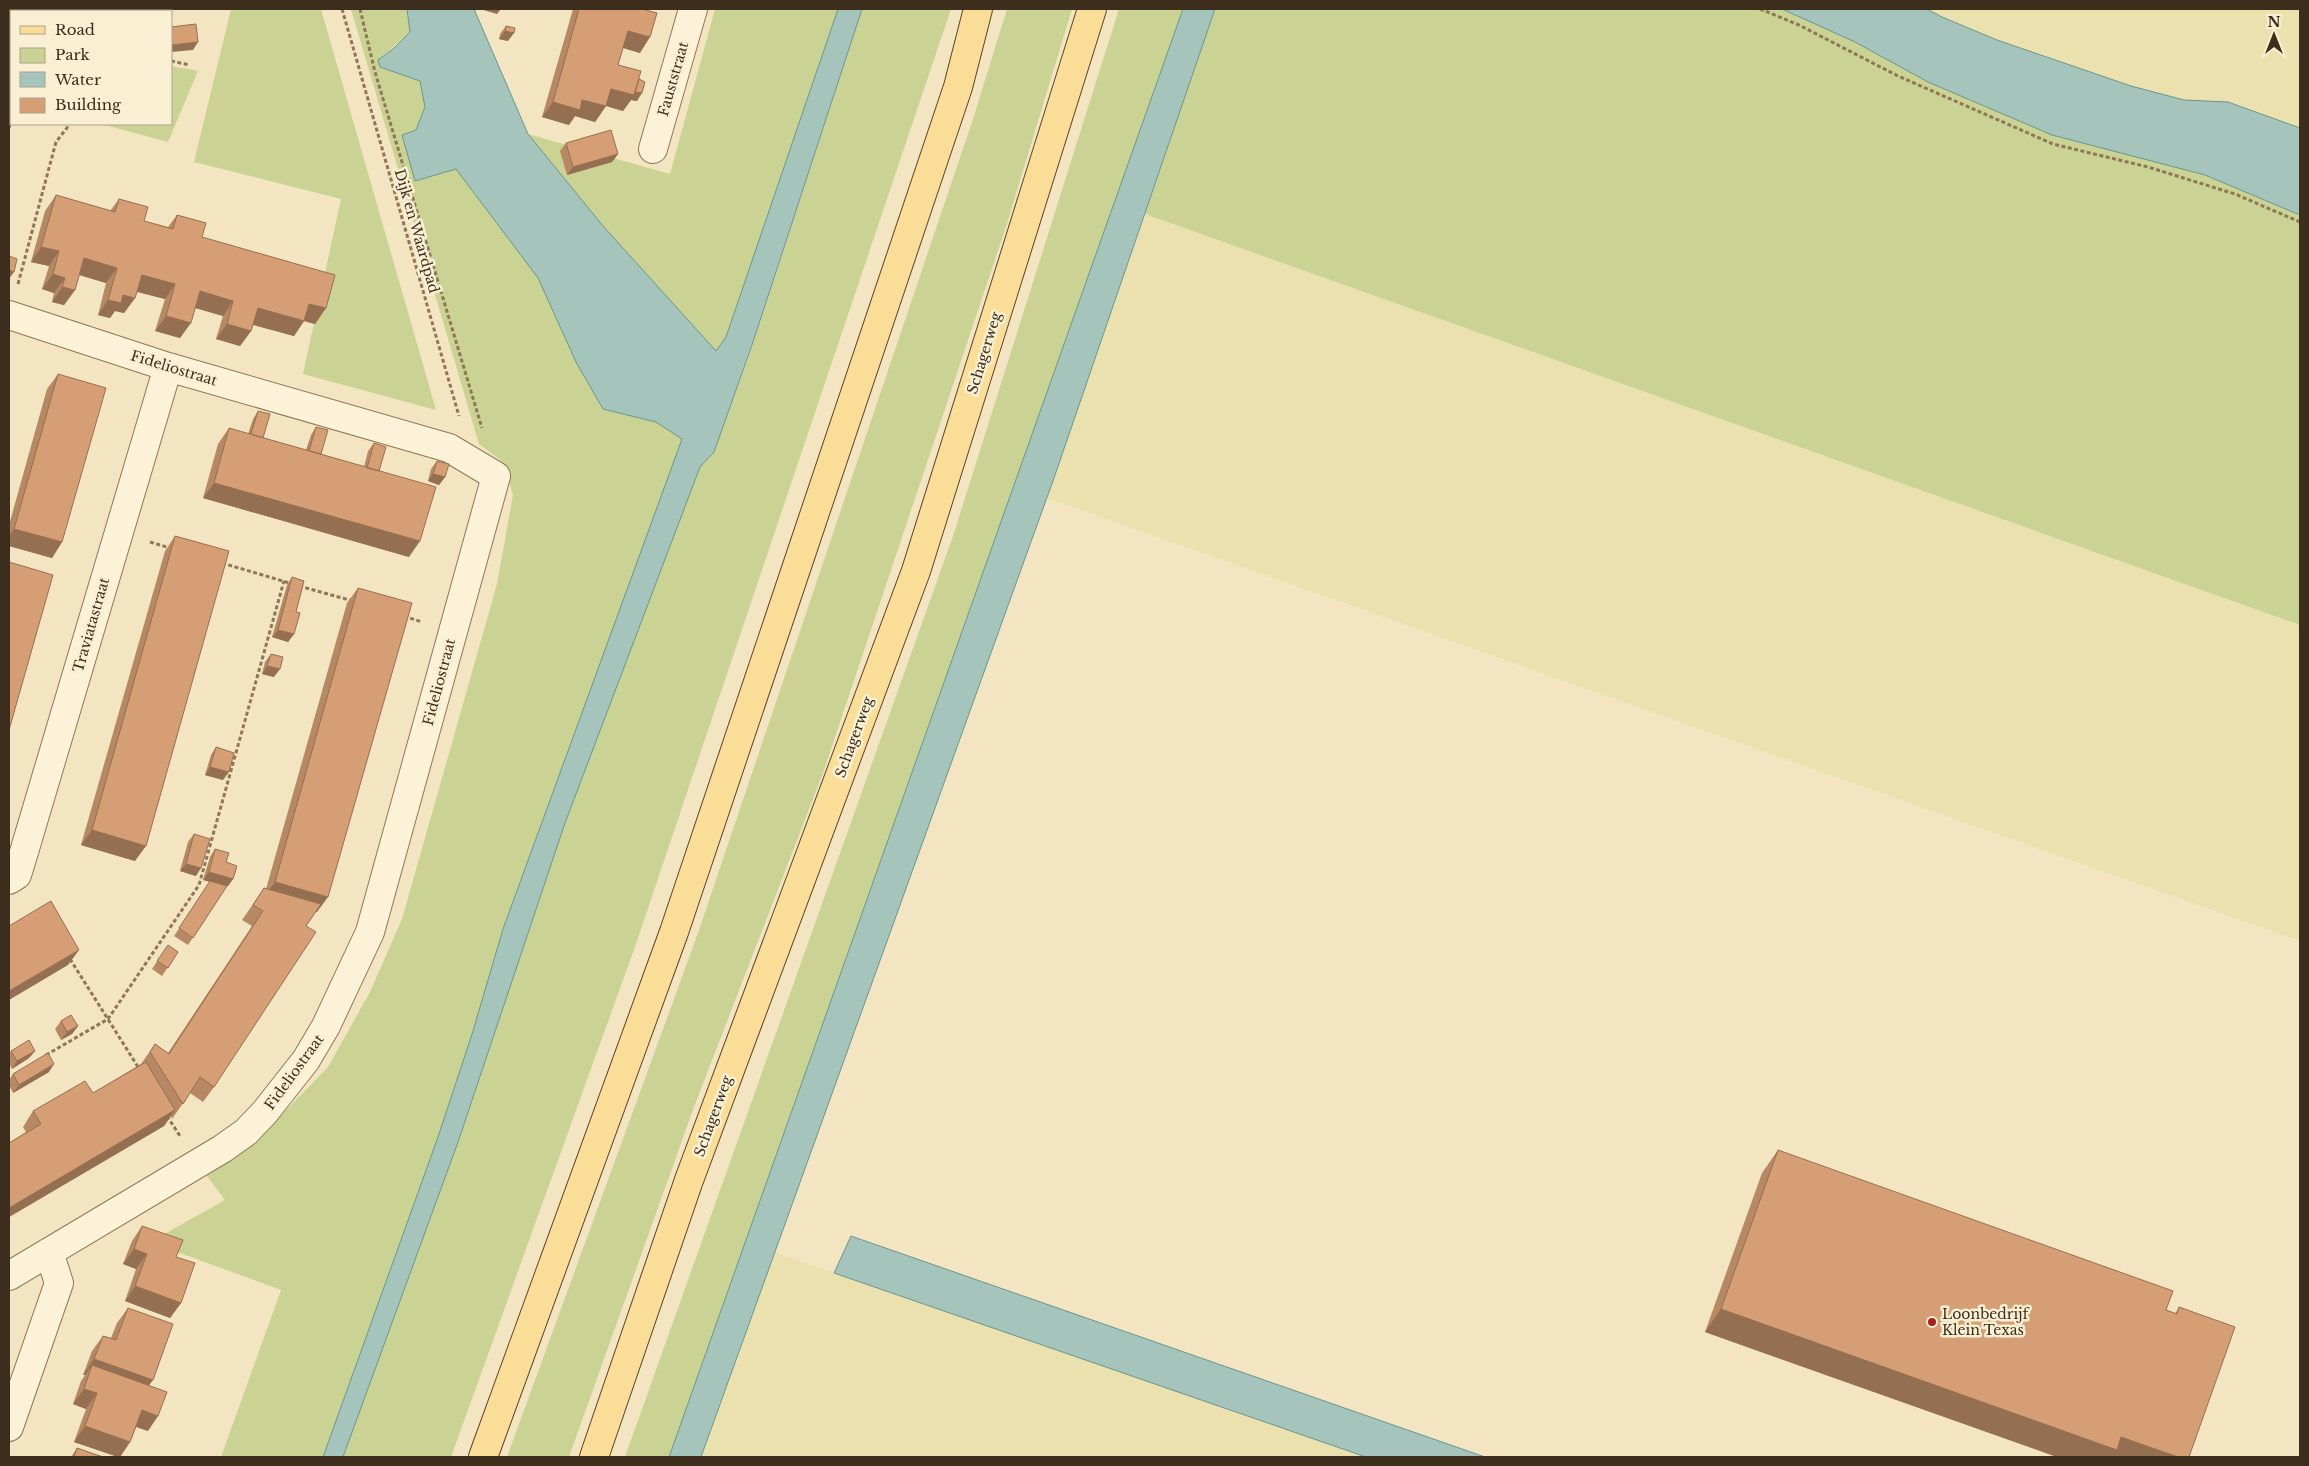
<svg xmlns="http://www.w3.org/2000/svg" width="2309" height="1466" font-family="'Libre Baskerville',serif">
<rect width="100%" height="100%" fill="#f3e5c2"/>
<path fill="#eae1ae" d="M1927,9H2300V128L2228,102L2184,100L2131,86L1997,40L1942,17Z
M1145,214L2300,625V941L1047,498Z
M775,1252L834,1273L1366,1457H701Z"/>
<path fill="#cad394" d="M231,9H321L436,410L303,374L341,199L194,162Z
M351,9H407L410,32L378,60L380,67L420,81L425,107L416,130L415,181L456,169L538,278L576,362L603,409L656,422L682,439L503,929L473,1031L438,1137L323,1457H221L281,1290L150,1242L225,1200L207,1176L257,1140L328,1067L370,992L402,919L497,584L513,495L503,462L479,444Z
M715,9H838L726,337L716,352L603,226L528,134L670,174Z
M862,9H951L636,944L451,1457H343L458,1142L565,823L700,467L714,452L750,353Z
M1007,9H1072L1006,227L823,773L694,1107L569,1457H507L698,933L973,119Z
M1119,9H1183L669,1457H625L953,536Z
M1215,9H1782L1855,42L2130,155L2205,175L2300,215V625L1145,214Z
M171,66L198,71L168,142L101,124H171Z"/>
<path fill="#a5c5bc" stroke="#6a958b" d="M407,9H474L528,134L603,226L716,351L726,337L838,9H862L752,345L714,452L700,467L565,823L458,1142L343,1457H323L438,1137L473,1031L503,929L682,439L656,422L603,409L576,362L538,278L456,169L415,181L402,135L416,130L425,107L420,81L380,67L378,60L394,48L410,32Z
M1183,9H1215L1054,478L701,1457H669Z
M1782,9H1927L1942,17L1997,40L2131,86L2184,100L2228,102L2300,128V215L2205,175L2052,135L1928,82L1855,42Z
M851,1236L1485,1457H1366L834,1273Z"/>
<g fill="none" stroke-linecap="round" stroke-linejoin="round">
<g stroke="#8f7657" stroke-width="30">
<path id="street" d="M653,149L693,9
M9,315L168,367L449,448L496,476L370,932L326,1026L306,1060L265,1112L246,1132L222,1149L9,1276
M9,880L17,875L24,852L168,367
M9,1427L59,1283L49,1252"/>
</g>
<g stroke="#5d432b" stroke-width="30">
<path id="primary" d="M483,1457L674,932L958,87L978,9
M594,1457L689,1180L916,571L1092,9"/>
</g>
<path stroke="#8f7657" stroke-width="3" stroke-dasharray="4 2.5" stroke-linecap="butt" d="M342,9L459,416
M360,9L375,72L482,428
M1760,9L1799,25L1898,76L2053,144L2148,167L2235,194L2300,222
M171,61L190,65
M18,284L56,142L70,124
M150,542L170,548
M222,563L293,584
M299,586L353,601
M404,616L422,622
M70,959L140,1070
M46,1055L108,1019L199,885L284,581
M167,1116L180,1136"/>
<use href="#street" stroke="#fcf2d7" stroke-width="28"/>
<use href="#primary" stroke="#fadd96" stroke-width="28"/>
</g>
<path fill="#b78864" d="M9,9H135L133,11H11V64L10,65Z
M573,9H642L640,53L623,48L618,65L639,80L637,101L631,100L623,111L606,106L595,122L575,116L569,125L542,117Z
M506,26L508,41L499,39L500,34Z
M566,143L618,154L612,162L567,175L560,151Z
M56,195L110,211L119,199L144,221L168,227L177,215L202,237L326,308L315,324L304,321L294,336L253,325L251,331L240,346L216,339L223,316L195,308L180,338L155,331L165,299L137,292L135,298L124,313L115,311L110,318L98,315L106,283L79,275L75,290L64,305L52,302L54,293L42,289L49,266L31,262L45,211Z
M58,374L62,542L52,558L9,546V525L47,389Z
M258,411L263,438L306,450L311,435L316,427L321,454L364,467L368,451L374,443L379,471L409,557L203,498L218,444L229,428L248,434L253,419Z
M437,461L445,477L439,485L428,481L431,469Z
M175,536L135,861L81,845L165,551Z
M292,577L296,612L294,634L288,642L272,637L287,585Z
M358,588L317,912H315L306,926L214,1087L203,1102L190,1093L172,1119L171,1116L164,1126L9,1217V1143L26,1132L23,1127L33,1111L93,1093L141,1064L155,1044L168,1053L252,926L242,920L264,888L266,889L347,603Z
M271,654L274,677L262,674L265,662Z
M216,747L223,780L205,775L211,755Z
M194,834L196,876L180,871L188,842Z
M215,849L226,862L233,879L228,886H227L188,945L174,936L210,882L203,880L210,857Z
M168,945L178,952L162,976L152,969Z
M61,1021L78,1026L72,1034L61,1040L55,1029Z
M11,1051H35L29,1058L12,1069L9,1064V1054Z
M49,1072L13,1093L9,1085V1080L13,1074Z
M1778,1150L2166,1310L2175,1314L2179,1307L2189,1457H2057L1705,1332L1762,1173Z
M142,1226L176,1257L181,1303L170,1318L125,1301L136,1269L123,1264L132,1241Z
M128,1308L149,1386L148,1431L136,1427L130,1442L120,1457H118L74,1442L86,1409L73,1404L81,1381L85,1375H83L92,1351L103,1336L111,1338L117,1323Z
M77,1448L103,1457H71Z"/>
<path fill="#956f51" d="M94,9H102L100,11H90Z
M130,9H135L133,11H126Z
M480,9H501L497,14Z
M505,31L514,33L508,41L499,39Z
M628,31L650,37L640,53L617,46Z
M198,42L193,50L171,52V45Z
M611,89L632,91L642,93L637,101L631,100L623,111L600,104Z
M582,100L606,106L595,122L575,116L569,125L542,117L553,102Z
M618,154L612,162L567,175L573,167Z
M41,247L59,251L49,266L31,262Z
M84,258L117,268L106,283L73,273Z
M9,270L14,272L9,279Z
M53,274L65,278L54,293L42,289Z
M142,275L175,284L165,299L131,290Z
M62,287L75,290L64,305L52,302Z
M200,291L233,301L223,316L189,306Z
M123,295L135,298L124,313L115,311L110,318L98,315L108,300Z
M309,304L326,308L315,324L304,321L294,336L247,323L258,308Z
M166,316L191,323L180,338L155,331Z
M227,324L251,331L240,346L216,339Z
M433,474L445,477L439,485L428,481Z
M214,483L420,541L409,557L203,498Z
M14,529L62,542L52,558L9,546V536Z
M278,630L294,634L288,642L272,637Z
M267,666L280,669L274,677L262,674Z
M210,767L229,772L223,780L205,775Z
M92,830L146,846L135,861L81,845Z
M186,864L201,868L196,876L180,871Z
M209,872L233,879L228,886L203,880Z
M275,882L328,897L317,912L264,897Z
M79,950L68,965L9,1000V991Z
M78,1026L72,1034L61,1040L67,1032Z
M35,1051L29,1058L12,1069L17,1061Z
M54,1064L49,1072L13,1093L19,1085Z
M175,1110L164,1126L9,1217V1208Z
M134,1249L147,1254L136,1269L123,1264Z
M135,1286L181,1303L170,1318L125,1301Z
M1721,1309L2121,1437L2178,1457H2057L1705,1332Z
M94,1359L153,1380L142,1395L92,1365L85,1375H83Z
M84,1389L97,1393L86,1409L73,1404Z
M142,1410L158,1416L148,1431L131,1425Z
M85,1426L130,1442L120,1457H118L74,1442Z"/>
<path fill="#d59e74" stroke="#956f51" d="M9,9H94L90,11H11V60L9,69Z
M111,9H130L126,11H112Z
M579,9H642L657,13L650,37L628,31L618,65L641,71L634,95L611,89L606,106L582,100L580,110L553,102Z
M196,24L198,42L171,45V27Z
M506,26L515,28L514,33L505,31Z
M639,79L645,82L642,93L635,92Z
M9,102H11V123L10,128H9Z
M611,130L618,154L573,167L566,143Z
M56,195L115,212L119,199L148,207L144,221L173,229L177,215L206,223L202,237L335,275L326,308L309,304L304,321L258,308L251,331L227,324L233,301L200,291L191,323L166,316L175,284L142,275L135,298L123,295L121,303L108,300L117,268L84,258L75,290L62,287L65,278L53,274L59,251L41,247Z
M9,256L17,259L14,272L9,270Z
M58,374L106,388L62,542L14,529Z
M258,411L270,414L263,438L251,434Z
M316,427L328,430L321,454L309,451Z
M229,428L436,487L420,541L214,483Z
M374,443L386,447L379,471L367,468Z
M437,461L449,464L445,477L433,474Z
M175,536L229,551L146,846L92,830Z
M9,562L53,575L9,730Z
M292,577L304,581L296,612L300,613L294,634L278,630Z
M358,588L412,603L328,897L275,882Z
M271,654L283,657L280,669L267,666Z
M216,747L234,753L229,772L210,767Z
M194,834L210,839L201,868L186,864Z
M215,849L229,853L226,862L237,866L233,879L209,872Z
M210,881L227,886L193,938L179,928Z
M264,888L321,904L306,926L316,932L214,1087L200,1077L183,1104L150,1052L155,1044L169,1054L263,911L253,905Z
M51,901L79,950L9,991V926Z
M168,945L178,952L168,968L157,961Z
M71,1015L78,1026L67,1032L61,1021Z
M29,1040L35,1051L17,1061L11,1051Z
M48,1053L54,1064L19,1085L13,1074Z
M146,1062L175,1110L9,1208V1143L41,1124L33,1111L85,1081L93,1093Z
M1778,1150L2173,1291L2166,1310L2177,1314L2179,1307L2235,1327L2189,1457H2178L2121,1437L2117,1450L1721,1309Z
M142,1226L183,1240L176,1257L195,1263L181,1303L135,1286L147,1254L134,1249Z
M128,1308L173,1324L153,1380L94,1359L103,1336L116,1340Z
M92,1365L167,1392L158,1416L142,1410L130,1442L85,1426L97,1393L84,1389Z
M77,1448L103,1457H74Z"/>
<circle fill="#a52220" stroke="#f9efd3" stroke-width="2" cx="1932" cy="1322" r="5"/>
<g text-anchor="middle" stroke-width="5" stroke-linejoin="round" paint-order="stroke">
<g font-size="14" fill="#3d2d1d" stroke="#f9efd3">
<text transform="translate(673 79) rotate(-74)" y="5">Fauststraat</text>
<text transform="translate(417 231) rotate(74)" y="5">Dijk en Waardpad</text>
<text transform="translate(984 353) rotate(-73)" y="5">Schagerweg</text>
<text transform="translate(174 368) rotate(17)" y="5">Fideliostraat</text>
<text transform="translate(91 625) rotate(-74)" y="5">Traviatastraat</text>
<text transform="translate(439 682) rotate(-75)" y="5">Fideliostraat</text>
<text transform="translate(854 737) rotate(-70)" y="5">Schagerweg</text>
<text transform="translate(294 1072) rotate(-54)" y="5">Fideliostraat</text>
<text transform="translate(713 1116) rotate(-70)" y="5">Schagerweg</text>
</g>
<g font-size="14" fill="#3d2d1d" stroke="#f9efd3" text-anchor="start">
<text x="1942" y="1319">Loonbedrijf<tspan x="1942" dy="16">Klein Texas</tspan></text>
</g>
</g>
<rect width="2309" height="1466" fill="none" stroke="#3d2d1d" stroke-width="20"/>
<rect x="10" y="10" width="162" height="115" fill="#f9efd3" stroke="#aea18a"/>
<rect x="20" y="26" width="25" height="8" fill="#fadd96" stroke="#aea18a"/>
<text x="55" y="35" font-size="15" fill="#3d2d1d">Road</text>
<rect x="20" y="48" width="25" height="15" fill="#cad394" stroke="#aea18a"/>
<text x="55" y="60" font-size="15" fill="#3d2d1d">Park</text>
<rect x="20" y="72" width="25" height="15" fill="#a5c5bc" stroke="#aea18a"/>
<text x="55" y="85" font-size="15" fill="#3d2d1d">Water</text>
<rect x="20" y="98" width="25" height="15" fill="#d59e74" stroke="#aea18a"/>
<text x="55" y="110" font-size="15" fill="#3d2d1d">Building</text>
<g transform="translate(2274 35)" stroke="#f9efd3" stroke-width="4" paint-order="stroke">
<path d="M0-4L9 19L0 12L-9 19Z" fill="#3d2d1d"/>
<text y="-8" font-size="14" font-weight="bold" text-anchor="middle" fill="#3d2d1d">N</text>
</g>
</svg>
